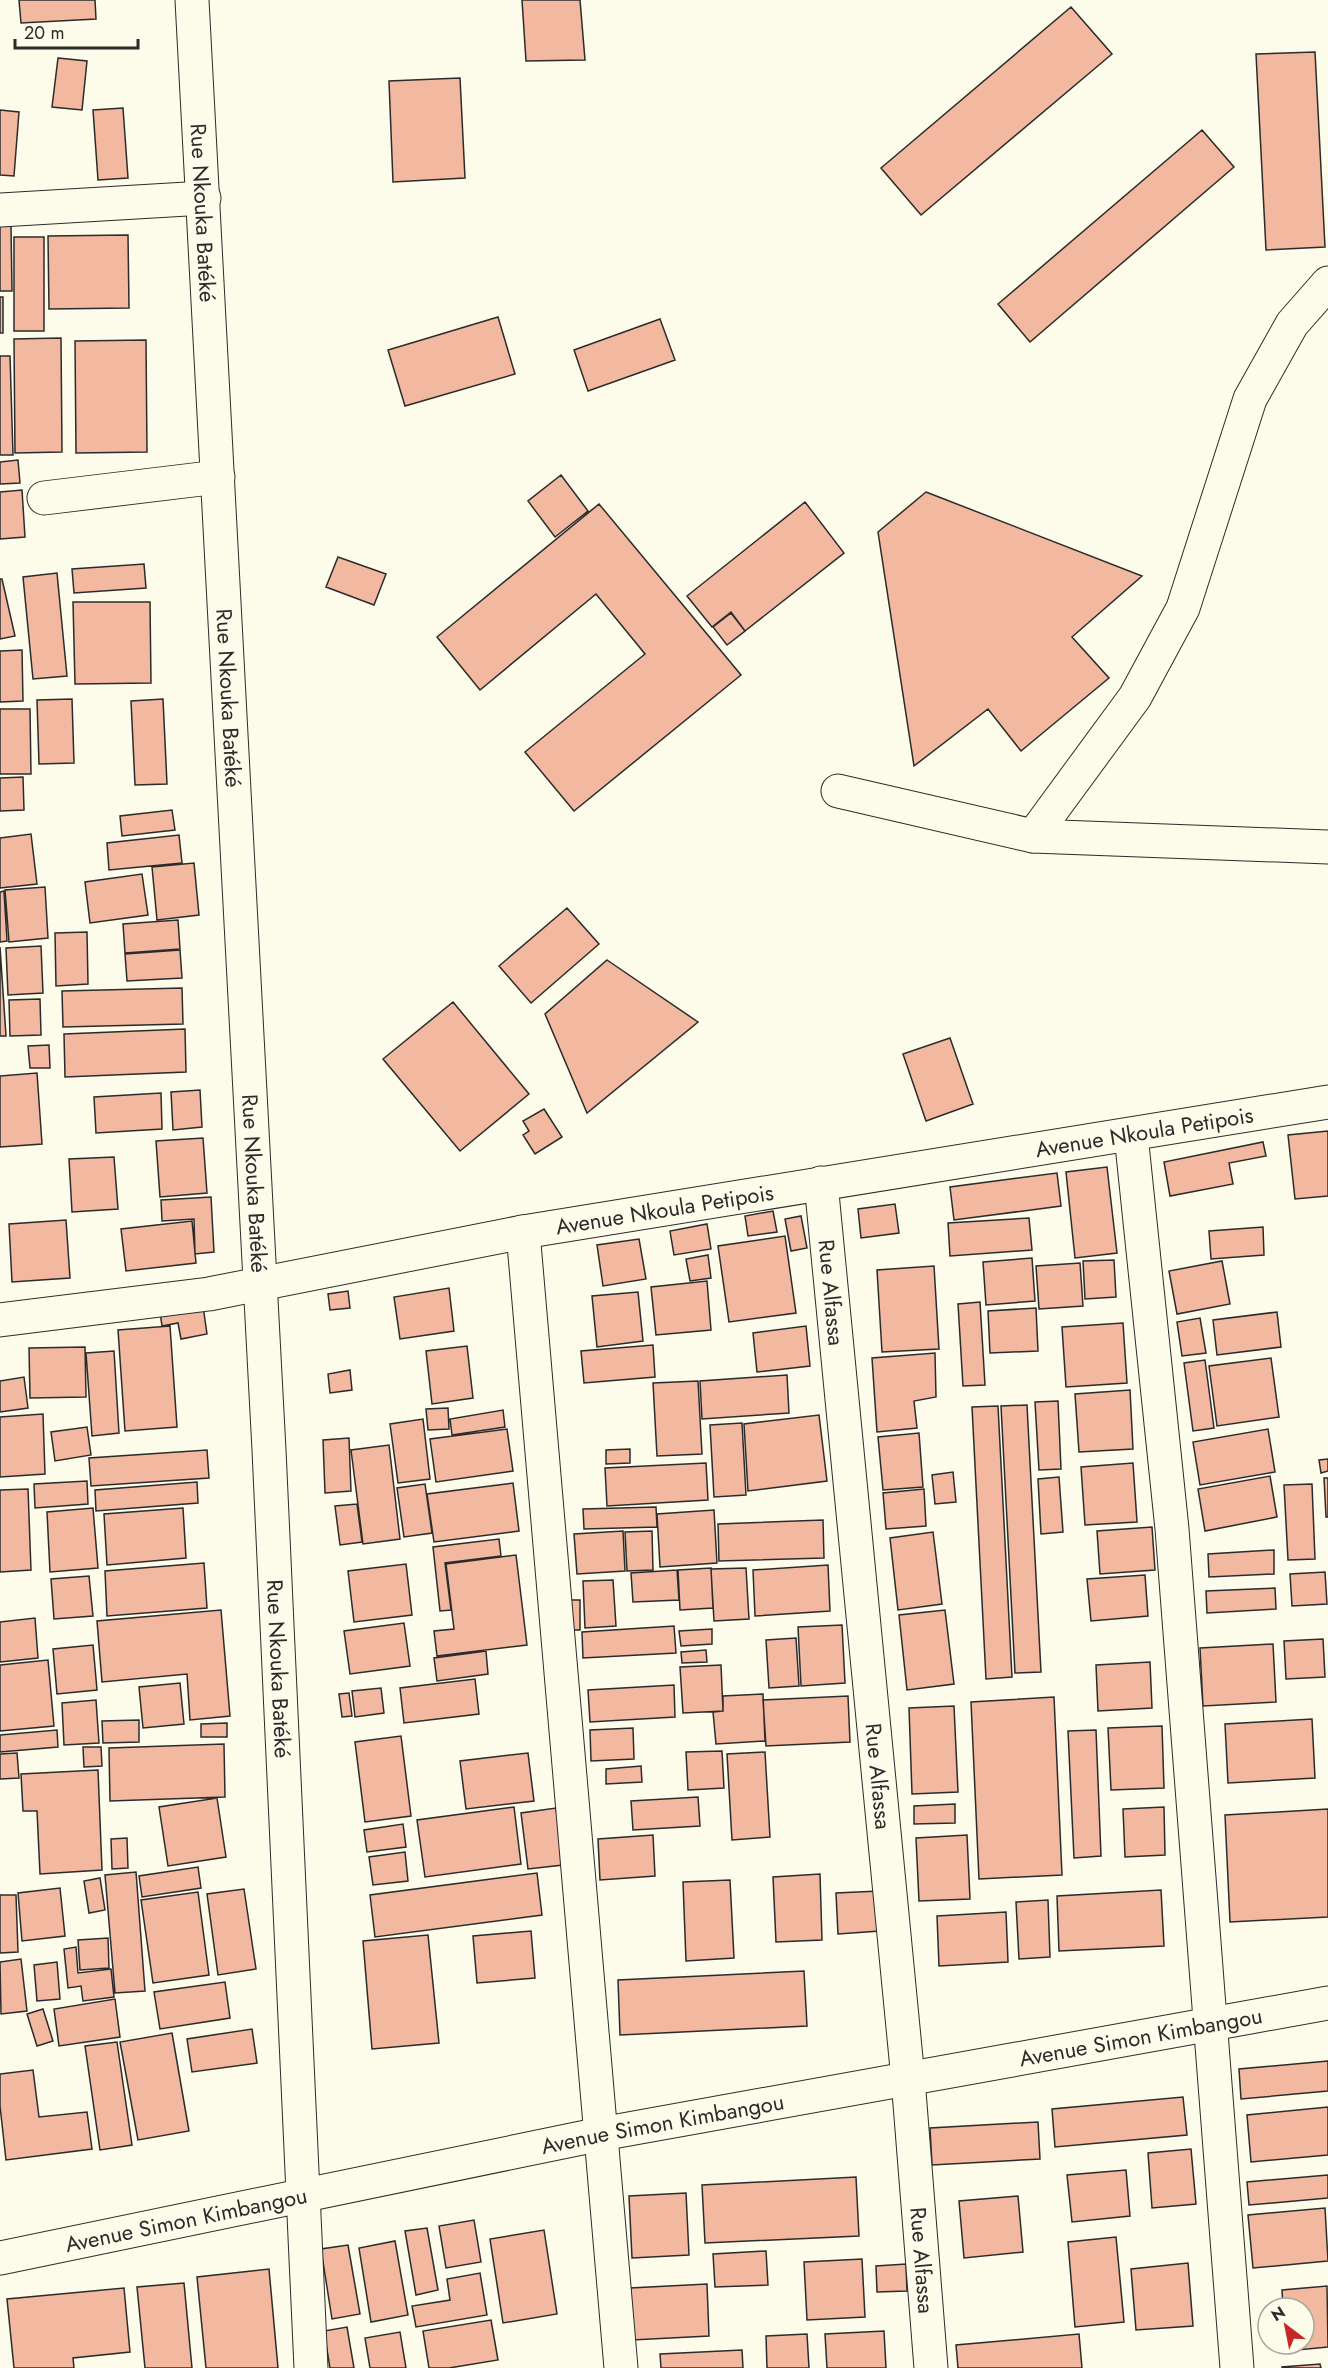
<svg xmlns="http://www.w3.org/2000/svg" width="1328" height="2368" font-family="Jost,sans-serif">
<rect width="100%" height="100%" fill="#fdfbea"/>
<path fill="#f2b8a0" stroke="#2b2b2b" stroke-width="1.5" d="M19,0H95L96,19L21,23Z
M522,0H580L585,60L526,61Z
M1071,7L1112,54L921,215L881,168Z
M1315,52L1325,247L1266,250L1256,54Z
M58,58L87,61L82,110L52,107Z
M460,78L465,178L393,182L389,81Z
M123,108L128,178L98,180L93,110Z
M0,110L19,112L14,176L0,175Z
M1202,130L1234,167L1030,342L998,304Z
M0,226H11L12,291H0Z
M128,235L129,308L49,309L48,236Z
M14,237H44V331H14Z
M0,297H3V333H0Z
M498,317L515,374L405,406L388,350Z
M660,319L675,360L588,391L574,350Z
M61,338L62,452L15,453L14,339Z
M146,340L147,452L76,453L75,341Z
M0,356H10L13,455H0Z
M18,460L20,483L0,484V462Z
M561,475L588,511L555,537L528,501Z
M22,490L25,537L0,539V492Z
M926,492L1142,576L1072,637L1109,678L1021,751L988,709L914,766L878,532Z
M805,502L844,553L745,631L731,612L712,627L687,596Z
M599,504L741,675L574,811L525,752L645,654L596,594L480,690L437,637Z
M338,557L386,574L374,605L326,587Z
M144,564L146,588L74,593L72,569Z
M57,573L67,676L33,679L23,577Z
M0,579H2L15,636L0,639Z
M73,602H150L151,683L75,684Z
M731,613L745,631L727,645L713,627Z
M22,650L23,701L0,702V651Z
M72,699L74,763L39,764L37,700Z
M163,699L167,784L135,785L131,701Z
M0,709H30L31,774H0Z
M23,777L24,810L0,811V778Z
M172,810L175,830L122,836L120,816Z
M31,834L37,884L0,888V838Z
M179,835L182,863L109,870L107,843Z
M194,863L199,915L157,920L152,867Z
M142,874L148,915L90,923L85,882Z
M45,887L48,938L9,942L5,890Z
M4,891L7,941L0,942V892Z
M567,908L599,944L531,1003L499,966Z
M178,920L180,949L125,953L123,924Z
M87,932L88,984L56,986L55,933Z
M41,946L43,993L8,995L6,948Z
M0,947L6,1036H0Z
M180,950L182,978L127,981L125,954Z
M607,960L698,1022L587,1113L545,1014Z
M182,988L183,1024L63,1027L62,991Z
M40,999L41,1035L10,1036L9,1000Z
M453,1002L529,1094L460,1151L383,1059Z
M185,1029L186,1072L65,1077L64,1034Z
M950,1038L973,1104L926,1121L903,1054Z
M49,1045L50,1068H30L28,1046Z
M37,1073L42,1144L0,1147V1076Z
M200,1090L202,1127L173,1130L171,1092Z
M161,1093L162,1129L96,1133L94,1097Z
M544,1109L562,1137L535,1154L523,1135L529,1131L523,1121Z
M1328,1131V1196L1295,1199L1288,1135Z
M203,1138L207,1193L160,1197L156,1141Z
M1263,1142L1266,1156L1229,1163L1233,1184L1170,1196L1164,1162Z
M114,1157L118,1209L72,1212L69,1159Z
M1107,1167L1117,1253L1075,1258L1066,1172Z
M1057,1173L1061,1206L954,1220L950,1187Z
M211,1197L214,1252L195,1254L194,1219L162,1221L161,1200Z
M895,1204L899,1233L861,1238L858,1209Z
M773,1211L777,1232L748,1236L745,1216Z
M801,1216L807,1248L791,1251L785,1219Z
M1029,1218L1032,1250L950,1256L948,1223Z
M66,1220L70,1278L12,1282L9,1224Z
M192,1221L196,1263L126,1271L121,1229Z
M707,1224L711,1249L674,1255L670,1231Z
M1263,1227L1264,1255L1211,1259L1209,1231Z
M785,1236L796,1313L729,1322L718,1246Z
M639,1239L646,1279L603,1286L597,1245Z
M708,1255L711,1278L690,1281L686,1259Z
M1032,1258L1035,1301L986,1305L983,1262Z
M1114,1260L1116,1297L1085,1299L1083,1261Z
M1222,1261L1230,1304L1177,1314L1169,1271Z
M1080,1263L1083,1306L1039,1309L1036,1266Z
M934,1266L939,1349L882,1352L877,1270Z
M707,1281L711,1330L656,1335L651,1287Z
M449,1288L454,1331L400,1339L394,1297Z
M348,1291L350,1308L330,1310L328,1294Z
M638,1292L643,1341L597,1347L592,1296Z
M980,1302L985,1385L963,1386L958,1304Z
M203,1306L207,1334L181,1339L178,1323L162,1326L160,1312Z
M1036,1308L1038,1351L990,1353L988,1311Z
M1277,1312L1281,1347L1217,1355L1213,1320Z
M1200,1318L1206,1353L1182,1356L1177,1322Z
M1123,1323L1127,1383L1066,1387L1062,1327Z
M170,1326L177,1427L125,1431L118,1330Z
M806,1326L810,1366L757,1372L753,1333Z
M653,1345L655,1377L584,1383L581,1351Z
M467,1346L473,1398L432,1404L426,1351Z
M85,1347L86,1397L30,1398L29,1348Z
M114,1351L119,1433L92,1436L86,1353Z
M935,1353L936,1397L914,1401L917,1428L877,1432L872,1358Z
M1271,1358L1279,1417L1217,1426L1209,1366Z
M1205,1360L1214,1428L1193,1431L1184,1363Z
M350,1370L352,1390L330,1393L328,1374Z
M787,1375L789,1413L702,1419L700,1381Z
M24,1377L28,1408L0,1412V1381Z
M698,1381L702,1454L657,1456L653,1383Z
M1130,1390L1133,1449L1079,1452L1075,1394Z
M1058,1401L1061,1469L1039,1470L1035,1402Z
M1027,1405L1041,1672L1015,1673L1001,1406Z
M998,1406L1012,1677L986,1679L972,1407Z
M448,1408L449,1429L428,1430L426,1409Z
M503,1410L505,1427L452,1435L450,1419Z
M43,1414L45,1474L0,1477V1417Z
M819,1415L827,1481L748,1491L744,1424Z
M423,1419L430,1479L398,1483L390,1424Z
M742,1423L746,1495L714,1497L710,1425Z
M87,1427L91,1455L55,1461L51,1432Z
M507,1429L513,1471L436,1482L430,1439Z
M1268,1429L1275,1472L1200,1485L1193,1442Z
M919,1433L923,1487L883,1490L878,1437Z
M349,1438L351,1491L325,1493L323,1440Z
M389,1445L400,1539L363,1544L351,1450Z
M630,1449V1463L606,1464V1450Z
M207,1450L209,1478L91,1486L89,1458Z
M1328,1459V1471L1321,1473L1319,1460Z
M706,1463L708,1500L607,1506L605,1468Z
M1133,1463L1137,1522L1085,1525L1081,1467Z
M953,1472L956,1502L935,1504L932,1475Z
M1270,1476L1277,1517L1205,1531L1198,1489Z
M1059,1477L1063,1532L1041,1534L1038,1479Z
M1324,1478H1328V1517H1326Z
M87,1481L88,1504L35,1508L34,1484Z
M197,1482L198,1503L96,1511L95,1490Z
M513,1483L519,1531L434,1542L427,1494Z
M425,1484L432,1533L404,1537L397,1488Z
M1312,1484L1315,1559L1288,1560L1284,1485Z
M28,1489L31,1570L0,1572V1490Z
M924,1489L926,1526L886,1529L883,1493Z
M357,1504L362,1542L340,1545L335,1506Z
M656,1507L657,1527L584,1529L583,1509Z
M93,1508L98,1568L50,1572L47,1512Z
M183,1508L186,1558L107,1565L104,1514Z
M714,1510L717,1563L660,1567L657,1514Z
M823,1520L824,1558L719,1561L718,1524Z
M1152,1527L1155,1570L1100,1574L1097,1531Z
M623,1531L625,1571L577,1574L574,1534Z
M652,1531L653,1570L627,1571L625,1532Z
M933,1532L942,1604L898,1610L890,1538Z
M499,1539L501,1556L445,1563L451,1610L440,1611L433,1547Z
M1274,1550V1574L1209,1577L1208,1554Z
M516,1555L527,1645L437,1656L434,1631L454,1629L446,1564Z
M204,1563L207,1608L107,1616L105,1571Z
M406,1564L412,1615L354,1622L348,1571Z
M828,1565L830,1611L755,1616L753,1570Z
M711,1568L713,1608L680,1610L678,1570Z
M746,1568L749,1619L714,1621L711,1569Z
M677,1570L679,1600L633,1602L631,1573Z
M1325,1572L1327,1604L1292,1606L1290,1574Z
M1145,1575L1148,1616L1091,1621L1087,1579Z
M89,1576L93,1616L54,1619L51,1579Z
M613,1580L616,1626L585,1628L583,1581Z
M1275,1588L1276,1609L1207,1613L1206,1591Z
M566,1600H580V1630H567Z
M221,1610L230,1716L190,1720L187,1674L102,1682L97,1621Z
M945,1610L954,1684L907,1690L899,1615Z
M35,1618L38,1658L0,1662V1622Z
M404,1623L410,1666L350,1674L344,1631Z
M842,1625L845,1683L801,1686L798,1627Z
M674,1626L676,1653L583,1658L582,1632Z
M712,1629V1644L681,1646L679,1631Z
M796,1638L799,1686L769,1688L766,1640Z
M1323,1639L1325,1677L1286,1679L1284,1641Z
M1273,1644L1276,1702L1203,1706L1200,1648Z
M93,1645L97,1690L57,1694L53,1649Z
M706,1650L707,1662L682,1663L681,1652Z
M486,1651L488,1674L437,1681L434,1658Z
M48,1660L54,1726L0,1731V1665Z
M1150,1662L1152,1708L1098,1711L1096,1665Z
M721,1665L723,1711L683,1713L680,1667Z
M475,1679L479,1714L404,1723L400,1688Z
M180,1683L184,1724L143,1728L139,1687Z
M674,1685L675,1717L590,1722L588,1690Z
M381,1688L384,1713L355,1717L352,1691Z
M349,1693L352,1716L342,1717L339,1694Z
M763,1694L765,1741L716,1744L713,1712L723,1711V1696Z
M848,1696L850,1742L766,1746L763,1700Z
M1054,1697L1062,1875L979,1879L971,1702Z
M96,1700L99,1743L64,1745L62,1703Z
M954,1706L958,1792L912,1794L909,1708Z
M1312,1719L1315,1778L1228,1783L1225,1724Z
M139,1720V1742L103,1743L102,1721Z
M227,1723V1737H201V1724Z
M1162,1726L1164,1788L1111,1790L1108,1728Z
M633,1728L634,1759L591,1761L590,1730Z
M57,1730L58,1747L0,1752V1735Z
M1096,1730L1101,1856L1074,1858L1068,1731Z
M401,1736L411,1816L365,1822L355,1742Z
M224,1744L225,1797L110,1801L109,1748Z
M83,1747H101L102,1766L84,1767Z
M722,1751L724,1788L688,1790L686,1752Z
M765,1752L770,1837L732,1840L727,1754Z
M17,1753L19,1778L0,1779V1754Z
M528,1753L534,1801L466,1809L460,1761Z
M641,1766L642,1782L606,1784V1769Z
M98,1770L102,1870L40,1874L37,1811H23L21,1774Z
M698,1797L700,1826L633,1830L631,1801Z
M217,1798L226,1857L168,1866L159,1807Z
M955,1804V1823L914,1824V1806Z
M514,1807L521,1864L425,1877L417,1820Z
M1164,1807L1165,1855L1125,1857L1123,1809Z
M556,1808L563,1865L528,1869L521,1813Z
M1328,1809V1917L1230,1922L1225,1815Z
M403,1824L406,1847L367,1852L364,1830Z
M653,1835L655,1876L600,1880L598,1839Z
M967,1835L970,1899L919,1901L916,1838Z
M127,1838L128,1868L112,1869L111,1839Z
M405,1852L408,1881L373,1885L369,1857Z
M198,1867L201,1888L142,1897L139,1876Z
M136,1872L145,1991L115,1993L105,1875Z
M537,1873L542,1915L375,1937L370,1895Z
M820,1874L822,1940L776,1942L773,1877Z
M100,1878L105,1910L89,1913L84,1881Z
M730,1880L734,1958L686,1961L683,1882Z
M60,1888L65,1936L22,1941L18,1893Z
M244,1889L256,1969L218,1975L207,1894Z
M1161,1890L1164,1946L1059,1951L1057,1896Z
M879,1891L880,1931L838,1934L836,1893Z
M198,1892L209,1975L153,1983L141,1900Z
M0,1895H16L18,1952L0,1953Z
M1048,1900L1050,1957L1019,1959L1016,1902Z
M1006,1912L1008,1962L939,1966L937,1916Z
M531,1931L535,1978L477,1983L473,1936Z
M428,1935L439,2043L372,2049L363,1941Z
M108,1938L109,1968L80,1970L78,1940Z
M76,1947L78,1973L111,1969L114,1997L83,2001L81,1986L68,1988L64,1949Z
M21,1959L27,2011L1,2014L0,1962Z
M57,1962L60,1999L37,2001L34,1965Z
M804,1971L807,2026L620,2035L618,1980Z
M225,1982L230,2018L160,2029L154,1992Z
M115,1999L120,2037L59,2046L54,2009Z
M43,2009L53,2041L37,2046L27,2014Z
M252,2029L257,2063L192,2072L187,2039Z
M172,2033L189,2131L138,2140L120,2042Z
M117,2042L132,2145L100,2150L85,2046Z
M1328,2061V2091L1241,2099L1239,2069Z
M33,2070L39,2117L87,2112L92,2149L6,2160L0,2106V2074Z
M1183,2097L1187,2135L1055,2147L1052,2109Z
M1328,2107V2155L1251,2162L1247,2115Z
M1038,2122L1040,2159L932,2165L930,2128Z
M1191,2149L1196,2204L1152,2208L1148,2153Z
M1126,2170L1130,2216L1072,2222L1067,2175Z
M1328,2175V2198L1249,2205L1247,2182Z
M856,2177L859,2236L705,2243L702,2185Z
M686,2193L689,2255L632,2258L629,2196Z
M1018,2196L1023,2252L964,2258L959,2201Z
M1325,2208L1328,2261L1253,2268L1248,2215Z
M474,2220L481,2262L446,2268L439,2226Z
M427,2228L438,2290L416,2295L405,2231Z
M544,2230L557,2314L503,2323L490,2239Z
M1116,2237L1124,2322L1075,2327L1068,2242Z
M395,2241L408,2315L371,2322L359,2248Z
M348,2245L360,2314L332,2319L321,2249Z
M766,2251L768,2285L715,2287L713,2254Z
M862,2259L865,2317L807,2320L804,2262Z
M1188,2263L1193,2326L1136,2330L1131,2269Z
M906,2264L907,2291L877,2292L876,2266Z
M269,2269L278,2368H206L197,2277Z
M480,2273L487,2315L416,2327L412,2306L450,2300L447,2279Z
M184,2283L192,2368H145L137,2287Z
M707,2284L709,2336L632,2340L630,2288Z
M1327,2286L1328,2347L1287,2351L1286,2344H1304V2308H1283L1282,2290Z
M124,2288L130,2352L73,2358L74,2368H14L7,2299Z
M491,2320L498,2360L449,2368H429L423,2331Z
M347,2327L354,2368H330L324,2331Z
M884,2331L886,2368H827L825,2334Z
M400,2332L406,2368H370L365,2338Z
M807,2334L809,2368H767L766,2336Z
M1079,2334L1082,2368H958L956,2345Z
M742,2350L743,2368H661L660,2354Z
M1320,2364L1321,2368H1282V2367Z"/>
<g fill="none" stroke-linecap="round" stroke-linejoin="round">
<g stroke="#2b2b2b" stroke-width="35">
<g id="minor">
<path id="s1" d="M192,0L269,1450L311,2368"/>
<path d="M0,210L204,198"/>
<path d="M44,498L218,477"/>
<path d="M838,791L1033,836L1328,847"/>
<path d="M1033,836L1135,697L1183,608L1250,399L1292,324L1328,283"/>
<path d="M1131,1135L1172,1529L1237,2368"/>
<path id="s2" d="M821,1183L908,2079L931,2368"/>
<path d="M523,1232L621,2368"/>
<path id="s3" d="M0,1320L209,1294L523,1232L1328,1102"/>
<path id="s4" d="M0,2258L601,2134L1328,2003"/>
</g>
</g>
<use href="#minor" stroke="#fdfbea" stroke-width="33"/>
</g>
<g text-anchor="middle" stroke-width="4.5" stroke-linejoin="round" paint-order="stroke">
<g font-size="22" fill="#2b2b2b" stroke="#fdfbea">
<text dy="8" stroke="none"><textPath href="#s1" startOffset="213">Rue Nkouka Batéké</textPath></text>
<text dy="8" stroke="none"><textPath href="#s1" startOffset="699">Rue Nkouka Batéké</textPath></text>
<text dy="8" stroke="none"><textPath href="#s3" startOffset="1160">Avenue Nkoula Petipois</textPath></text>
<text dy="8" stroke="none"><textPath href="#s1" startOffset="1185">Rue Nkouka Batéké</textPath></text>
<text dy="8" stroke="none"><textPath href="#s3" startOffset="674">Avenue Nkoula Petipois</textPath></text>
<text dy="8" stroke="none"><textPath href="#s2" startOffset="110">Rue Alfassa</textPath></text>
<text dy="8" stroke="none"><textPath href="#s1" startOffset="1671">Rue Nkouka Batéké</textPath></text>
<text dy="8" stroke="none"><textPath href="#s2" startOffset="596">Rue Alfassa</textPath></text>
<text dy="8" stroke="none"><textPath href="#s4" startOffset="1162">Avenue Simon Kimbangou</textPath></text>
<text dy="8" stroke="none"><textPath href="#s4" startOffset="676">Avenue Simon Kimbangou</textPath></text>
<text dy="8" stroke="none"><textPath href="#s4" startOffset="190">Avenue Simon Kimbangou</textPath></text>
<text dy="8" stroke="none"><textPath href="#s2" startOffset="1082">Rue Alfassa</textPath></text>
</g>
</g>
<g transform="translate(1286 2326) rotate(328)"><circle r="28" fill="#fdfbea" stroke="#a9a89e" stroke-width="1.5"/>
<path d="M0-4.5L10 22L0 15L-10 22Z" fill="#c62828"/>
<text y="-9" font-size="16" font-weight="bold" text-anchor="middle" fill="#2b2b2b">N</text>
</g>
<path d="M15 39v9h123v-9" fill="none" stroke="#2b2b2b" stroke-width="3"/>
<text x="24" y="39" font-size="18" fill="#2b2b2b" stroke="#fdfbea" stroke-width="4.5" paint-order="stroke">20 m</text>
</svg>
